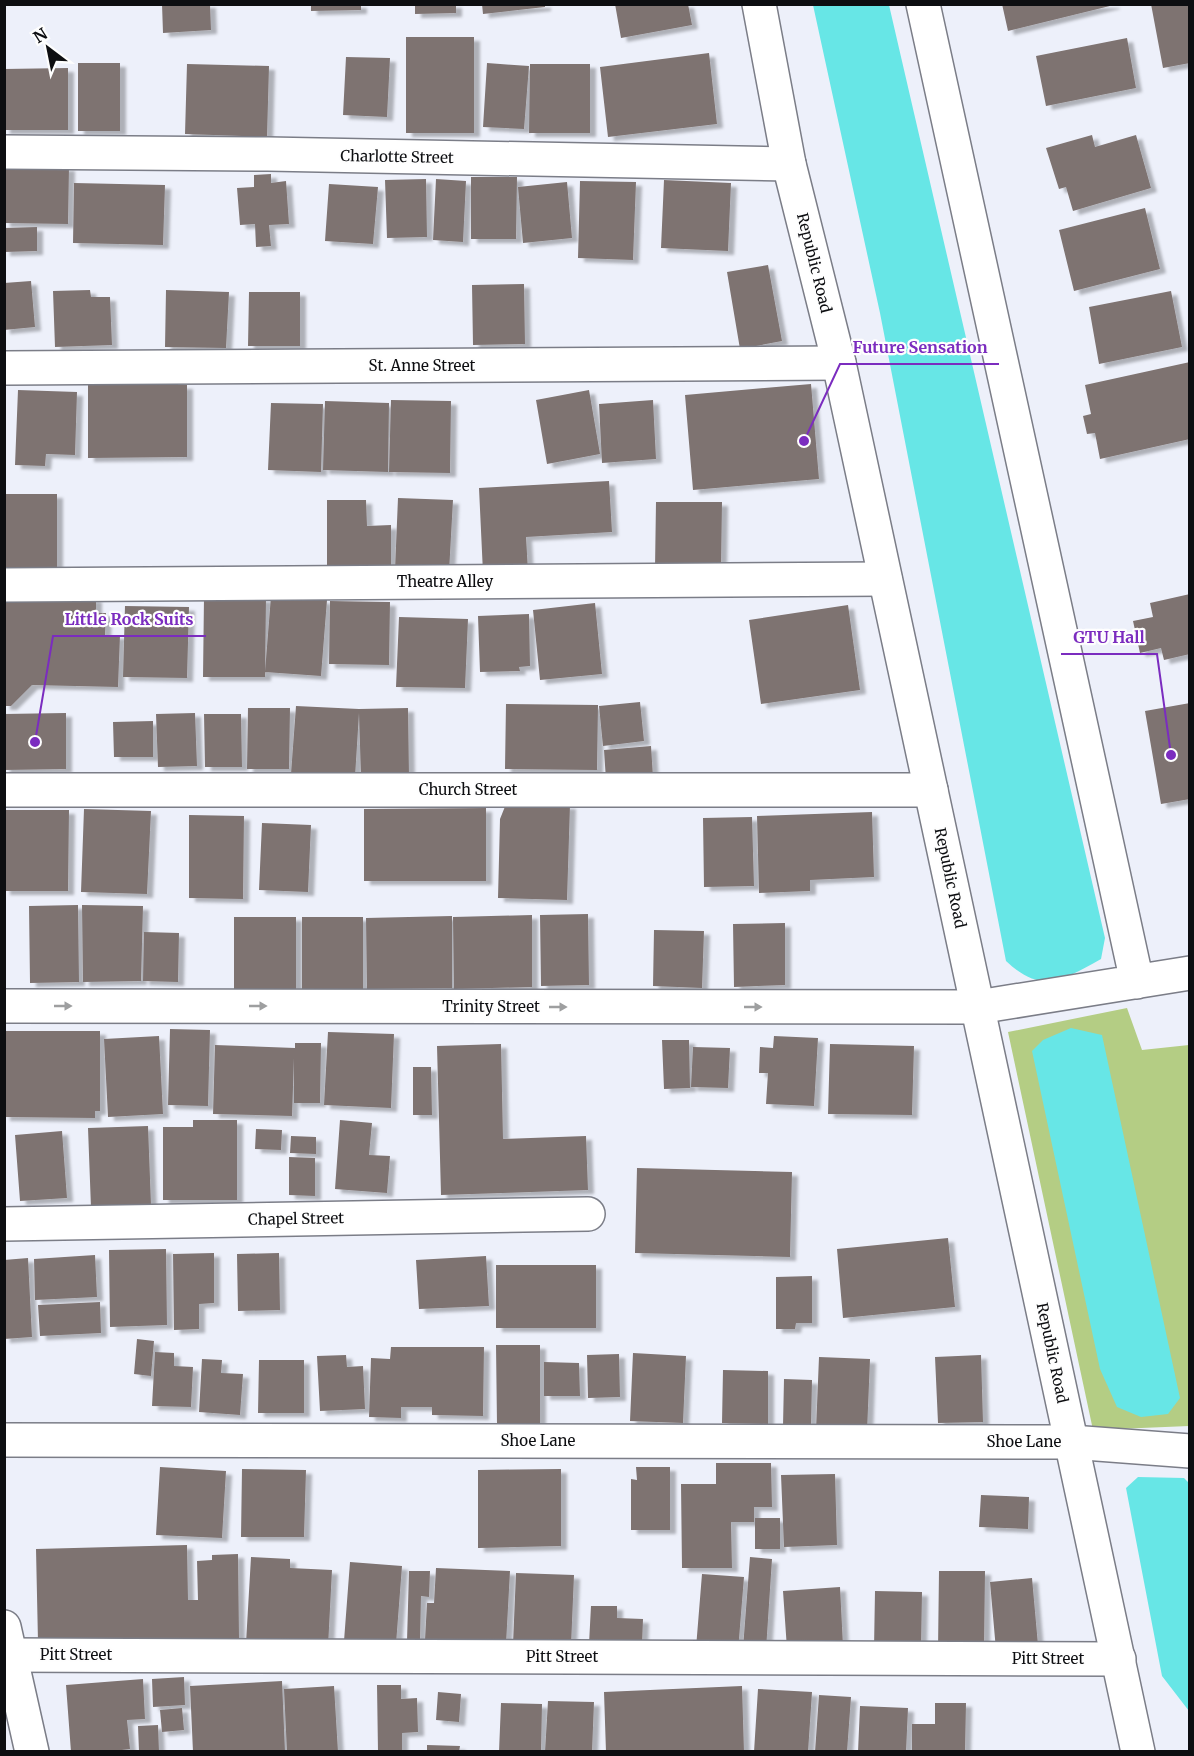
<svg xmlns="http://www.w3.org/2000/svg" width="1194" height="1756" font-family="Merriweather,serif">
<defs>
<filter id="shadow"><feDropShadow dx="6" dy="4" stdDeviation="1.5" flood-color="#0004"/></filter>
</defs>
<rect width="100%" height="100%" fill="#edf0fa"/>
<path fill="#b4cd84" d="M1127,1008L1142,1050L1189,1045V1426L1093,1430L1008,1032Z"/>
<path fill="#67e6e6" d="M813,5H889L1105,938L1101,959C1063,980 1042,995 1006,961L880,313Z
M1071,1028L1102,1035L1180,1398L1168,1414L1141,1417L1117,1407L1100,1369L1032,1051L1043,1040Z
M1138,1477L1184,1478L1189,1483V1711L1162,1676L1126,1488Z"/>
<path fill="#7e7371" filter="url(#shadow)" d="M162,4H210L211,30L163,33Z
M311,4H361V10L311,11Z
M415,4H456V13L415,14Z
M482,4H545V7L483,14Z
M615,4H688L692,25L621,38Z
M1002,4H1114V5L1008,31Z
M1151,4H1190V63L1163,68Z
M406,37H474V133H406Z
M1127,38L1136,88L1046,106L1036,56Z
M709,53L717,124L608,137L600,67Z
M346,57L390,58L387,117L343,115Z
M78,63H120V131H78Z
M487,63L529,66L524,129L483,127Z
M187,64L269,66L267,137L185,134Z
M530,64H590V133H529Z
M68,68V130H4V69Z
M1092,135L1095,147L1136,135L1151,188L1073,211L1066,187L1059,189L1046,148Z
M4,166L69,167L68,224L4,223Z
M271,174V183L286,181L289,224L269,225L271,246L256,247L255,224L240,225L237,188L254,187V175Z
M471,177H517L516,239H471Z
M426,179L427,237L387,238L385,180Z
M436,179L466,181L463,242L433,240Z
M664,180L731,183L728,251L661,248Z
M580,181L636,182L633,260L578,258Z
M567,182L572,238L523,243L518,187Z
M74,183L165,185L163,245L73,243Z
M329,184L378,187L373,244L325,241Z
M1145,208L1160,269L1074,291L1059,230Z
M37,227V251L4,252V228Z
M768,265L782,341L740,349L727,272Z
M31,281L35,327L4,330V283Z
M524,284L525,344L473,345L472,285Z
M90,290L91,297H110L112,345L55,347L53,291Z
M166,290L229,292L226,348L165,347Z
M1171,291L1182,347L1099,364L1089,307Z
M249,292H300V346H248Z
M1190,362V439L1100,459L1095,433L1087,434L1083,416L1091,414L1085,385Z
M811,384L819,479L693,490L685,395Z
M88,385H187V457L88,458Z
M18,390L77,392L75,455L46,454L45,466L15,465Z
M589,390L600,454L547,464L536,400Z
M391,400L451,401L450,473L389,472Z
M653,400L656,459L602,463L599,404Z
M325,401L389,403L388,472L323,470Z
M271,403L323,404L321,472L268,470Z
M609,481L612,532L526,537L528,571L483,573L479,488Z
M4,494H57V570H4Z
M398,498L453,500L449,572L395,570Z
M327,500H366L367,526L391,525V567L327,568Z
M656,502H722L721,569L655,568Z
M1190,594V654L1164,660L1161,648L1140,653L1133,621L1153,617L1150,603Z
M4,595L96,598V613H106L105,635H120L118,687L32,685L11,706H4Z
M271,596L327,600L321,676L265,672Z
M204,597L266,598L265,677H203Z
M330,601L390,602L389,665L329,664Z
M595,603L602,674L540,680L533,610Z
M848,605L860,690L761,704L749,620Z
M125,606L189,607L187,678L123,677Z
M529,614L530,666L519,667L520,671L480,672L478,616Z
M399,617L468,619L465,688L396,687Z
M640,702L644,741L603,746L599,706Z
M1190,703V799L1161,804L1145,711Z
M506,704L598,705L597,770L505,769Z
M296,706L359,709L408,708L409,776L361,777L359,713L355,777L291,774Z
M248,708H290L289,769H247Z
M66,713V769L4,770V714Z
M195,713L197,766L158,767L156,714Z
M204,714H241L242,767H205Z
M153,721V757H114L113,722Z
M651,746L653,777L606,780L604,750Z
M506,804L570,805L567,900L498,898L500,819Z
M486,808V881H364V809Z
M84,809L151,811L147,894L81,892Z
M4,810H69L68,891H4Z
M872,812L874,877L810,880V891L759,893L757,816Z
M189,815L244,816L243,899L189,898Z
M752,817L754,886L704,887L703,818Z
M262,823L311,825L308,892L259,890Z
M78,905L79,982L30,983L29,906Z
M82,905L143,906L141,981L83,982Z
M588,914L589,985L541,986L540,915Z
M532,915V987L454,989L453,917Z
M452,916V988L367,989L366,918Z
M234,917H296V989H234Z
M302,917H363V989L302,990Z
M785,923V985L734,987L733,924Z
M654,930L704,931L702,988L653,986Z
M144,932L179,933L178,982L143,981Z
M170,1029L210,1030L208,1106L168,1105Z
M4,1031H100V1111H95V1118L4,1117Z
M328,1032L394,1034L391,1108L324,1105Z
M159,1036L163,1114L108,1117L104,1039Z
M774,1036L818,1038L814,1106L766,1104L768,1073H759L760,1047L773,1048Z
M662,1040H689L690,1088L664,1089Z
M295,1043H321L320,1103H294V1058L292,1116L213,1114L215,1045L295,1048Z
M501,1044L503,1139L586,1136L588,1190L441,1195L437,1046Z
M830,1044L914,1046L912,1115L828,1114Z
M693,1047L730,1048L728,1088L691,1087Z
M413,1067H431L432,1115H413Z
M193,1120H237V1200H163V1127H193Z
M340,1120L372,1123L369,1155L390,1156L387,1193L335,1189Z
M148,1126L151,1205L91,1208L88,1128Z
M256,1129L282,1130L281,1150L255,1149Z
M62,1131L67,1198L20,1201L15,1135Z
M291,1136L316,1137V1154L290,1153Z
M289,1157L315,1158V1196L289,1195Z
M637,1168L792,1172L790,1257L635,1253Z
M948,1238L955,1307L843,1318L837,1249Z
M166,1249L167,1325L110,1327L109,1250Z
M214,1253V1303L199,1304V1329L174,1330L173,1254Z
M279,1253L280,1310L238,1311L237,1254Z
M95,1255L97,1297L35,1300L34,1259Z
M486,1256L489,1306L419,1309L416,1260Z
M28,1258L32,1337L4,1339V1260Z
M496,1265H596V1328H496Z
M812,1276V1323H796L795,1329H776V1277Z
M100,1302L101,1333L40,1336L38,1305Z
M137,1339L154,1341L151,1376L134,1374Z
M496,1345H540V1425H497Z
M391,1347H484L483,1416L432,1415V1407H401V1418L369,1417L371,1358L390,1359Z
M155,1352L174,1353V1366L193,1367L191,1407L152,1406Z
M633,1353L686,1356L683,1423L630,1421Z
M619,1354L620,1397L588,1398L587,1355Z
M346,1355L347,1367L363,1366L365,1409L320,1411L317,1356Z
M981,1355L983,1422L938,1423L935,1357Z
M819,1357L870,1359L867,1432L816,1430Z
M202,1359L222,1360L221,1373L243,1374L240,1415L199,1412Z
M259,1360H304V1413H258Z
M544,1362L579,1363L580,1396H544Z
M723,1370L768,1371V1424L722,1423Z
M784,1379L812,1380L811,1427L783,1426Z
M716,1463H771L772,1507H754V1522H731L732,1568H682L681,1484H716Z
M160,1467L226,1471L222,1538L156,1535Z
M636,1467H670V1530H631V1479L637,1480Z
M242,1469L306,1470L304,1537H241Z
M561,1469V1546L478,1548V1470Z
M835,1474L837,1545L784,1547L781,1475Z
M981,1495L1029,1497L1028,1529L979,1527Z
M755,1518H780V1549H755Z
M187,1545L188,1600H198L197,1561L212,1560V1555L238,1554L239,1638L38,1642L36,1549Z
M251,1557L290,1559V1568L332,1570L328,1647L246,1643Z
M750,1557L772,1559L766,1650L743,1648Z
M350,1562L402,1566L396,1644L344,1641Z
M436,1568L510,1571L506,1644L425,1640L427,1603H434Z
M409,1571H430L429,1597L421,1596L420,1641H407Z
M939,1571H985L984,1650H938Z
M516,1573L574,1575L571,1646L513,1644Z
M702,1574L744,1577L738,1651L696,1648Z
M1032,1578L1038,1645L996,1650L990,1582Z
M840,1587L843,1646L787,1649L783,1591Z
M875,1591L922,1592L921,1649H874Z
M591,1606H617V1618L643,1619L642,1645L589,1644Z
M184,1677L185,1705L153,1707L152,1679Z
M143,1679L145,1719L127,1720L130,1749L105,1752H71L66,1685Z
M282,1681L285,1752H193L190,1686Z
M377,1685H401V1699L417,1698L418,1732L402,1733V1752H378Z
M334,1686L338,1752H287L284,1689Z
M742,1686L744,1752H606L604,1692Z
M758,1689L812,1692L808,1752H754Z
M438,1692L461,1694L459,1722L436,1720Z
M819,1695L851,1697L847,1752H815Z
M548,1701L594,1702L592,1752H545Z
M501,1703L542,1704L541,1752H499Z
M935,1703H966L965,1752H912V1724H935Z
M860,1706L908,1708L906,1752H858Z
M182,1708L184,1730L162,1732L160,1710Z
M158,1725L159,1752H139L138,1726Z
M427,1745L460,1746L459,1752H427Z"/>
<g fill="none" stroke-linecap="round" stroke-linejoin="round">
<g stroke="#7b7d87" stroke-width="36">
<path id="minor" d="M923,4L1137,982
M4,152L268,154L789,164
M4,368L839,363
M4,585L885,579
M4,790H931
M4,1006L978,1007L1190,973
M4,1224L588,1214
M4,1440L1071,1442L1190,1451
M4,1655L1119,1659"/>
</g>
<g stroke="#7b7d87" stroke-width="36">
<path id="tertiary" d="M759,4L789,164L839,363L1138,1752
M4,1627L32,1752"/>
</g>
<use href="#minor" stroke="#fff" stroke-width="33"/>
<use href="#tertiary" stroke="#fff" stroke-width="33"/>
</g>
<defs><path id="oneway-solid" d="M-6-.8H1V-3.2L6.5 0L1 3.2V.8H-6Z" transform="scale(1.5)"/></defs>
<g fill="#9e9fa0">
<use href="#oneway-solid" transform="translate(63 1006)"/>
<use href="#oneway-solid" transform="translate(258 1006)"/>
<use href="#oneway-solid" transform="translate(558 1007)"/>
<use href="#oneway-solid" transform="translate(753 1007)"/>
</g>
<g text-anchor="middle" stroke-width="4.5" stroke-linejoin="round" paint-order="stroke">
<g font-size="15" fill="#0d0e11" stroke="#fefefe">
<text transform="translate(397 157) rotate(1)" y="5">Charlotte Street</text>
<text transform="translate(814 263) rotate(76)" y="5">Republic Road</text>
<text x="422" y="371">St. Anne Street</text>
<text x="445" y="587">Theatre Alley</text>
<text x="468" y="795">Church Street</text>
<text transform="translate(950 878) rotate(78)" y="5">Republic Road</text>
<text x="491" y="1012">Trinity Street</text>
<text transform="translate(296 1219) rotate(-1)" y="5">Chapel Street</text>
<text transform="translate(1052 1353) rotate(78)" y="5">Republic Road</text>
<text x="538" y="1446">Shoe Lane</text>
<text x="1024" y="1447">Shoe Lane</text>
<text x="76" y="1660">Pitt Street</text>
<text x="562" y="1662">Pitt Street</text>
<text x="1048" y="1664">Pitt Street</text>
</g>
</g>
<path fill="none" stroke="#7b2cbf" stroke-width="2" d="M804 441L840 364H999M35 742L53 636H206M1171 755L1157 654H1061"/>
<g fill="#7b2cbf" stroke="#fefefe" stroke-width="2">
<circle cx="804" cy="441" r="6"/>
<circle cx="35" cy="742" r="6"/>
<circle cx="1171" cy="755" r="6"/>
</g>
<g font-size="16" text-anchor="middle" font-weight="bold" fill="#7b2cbf" stroke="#fefefe" stroke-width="4.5" stroke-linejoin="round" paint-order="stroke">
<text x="920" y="353">Future Sensation</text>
<text x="129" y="625">Little Rock Suits</text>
<text x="1109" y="643">GTU Hall</text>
</g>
<rect width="1194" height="1756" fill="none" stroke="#0d0e11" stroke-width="12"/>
<g transform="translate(48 48) rotate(328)" stroke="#fefefe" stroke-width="4.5" paint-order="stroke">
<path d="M0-4.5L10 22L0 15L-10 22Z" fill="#0d0e11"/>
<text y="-9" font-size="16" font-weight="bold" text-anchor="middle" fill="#0d0e11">N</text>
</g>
</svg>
